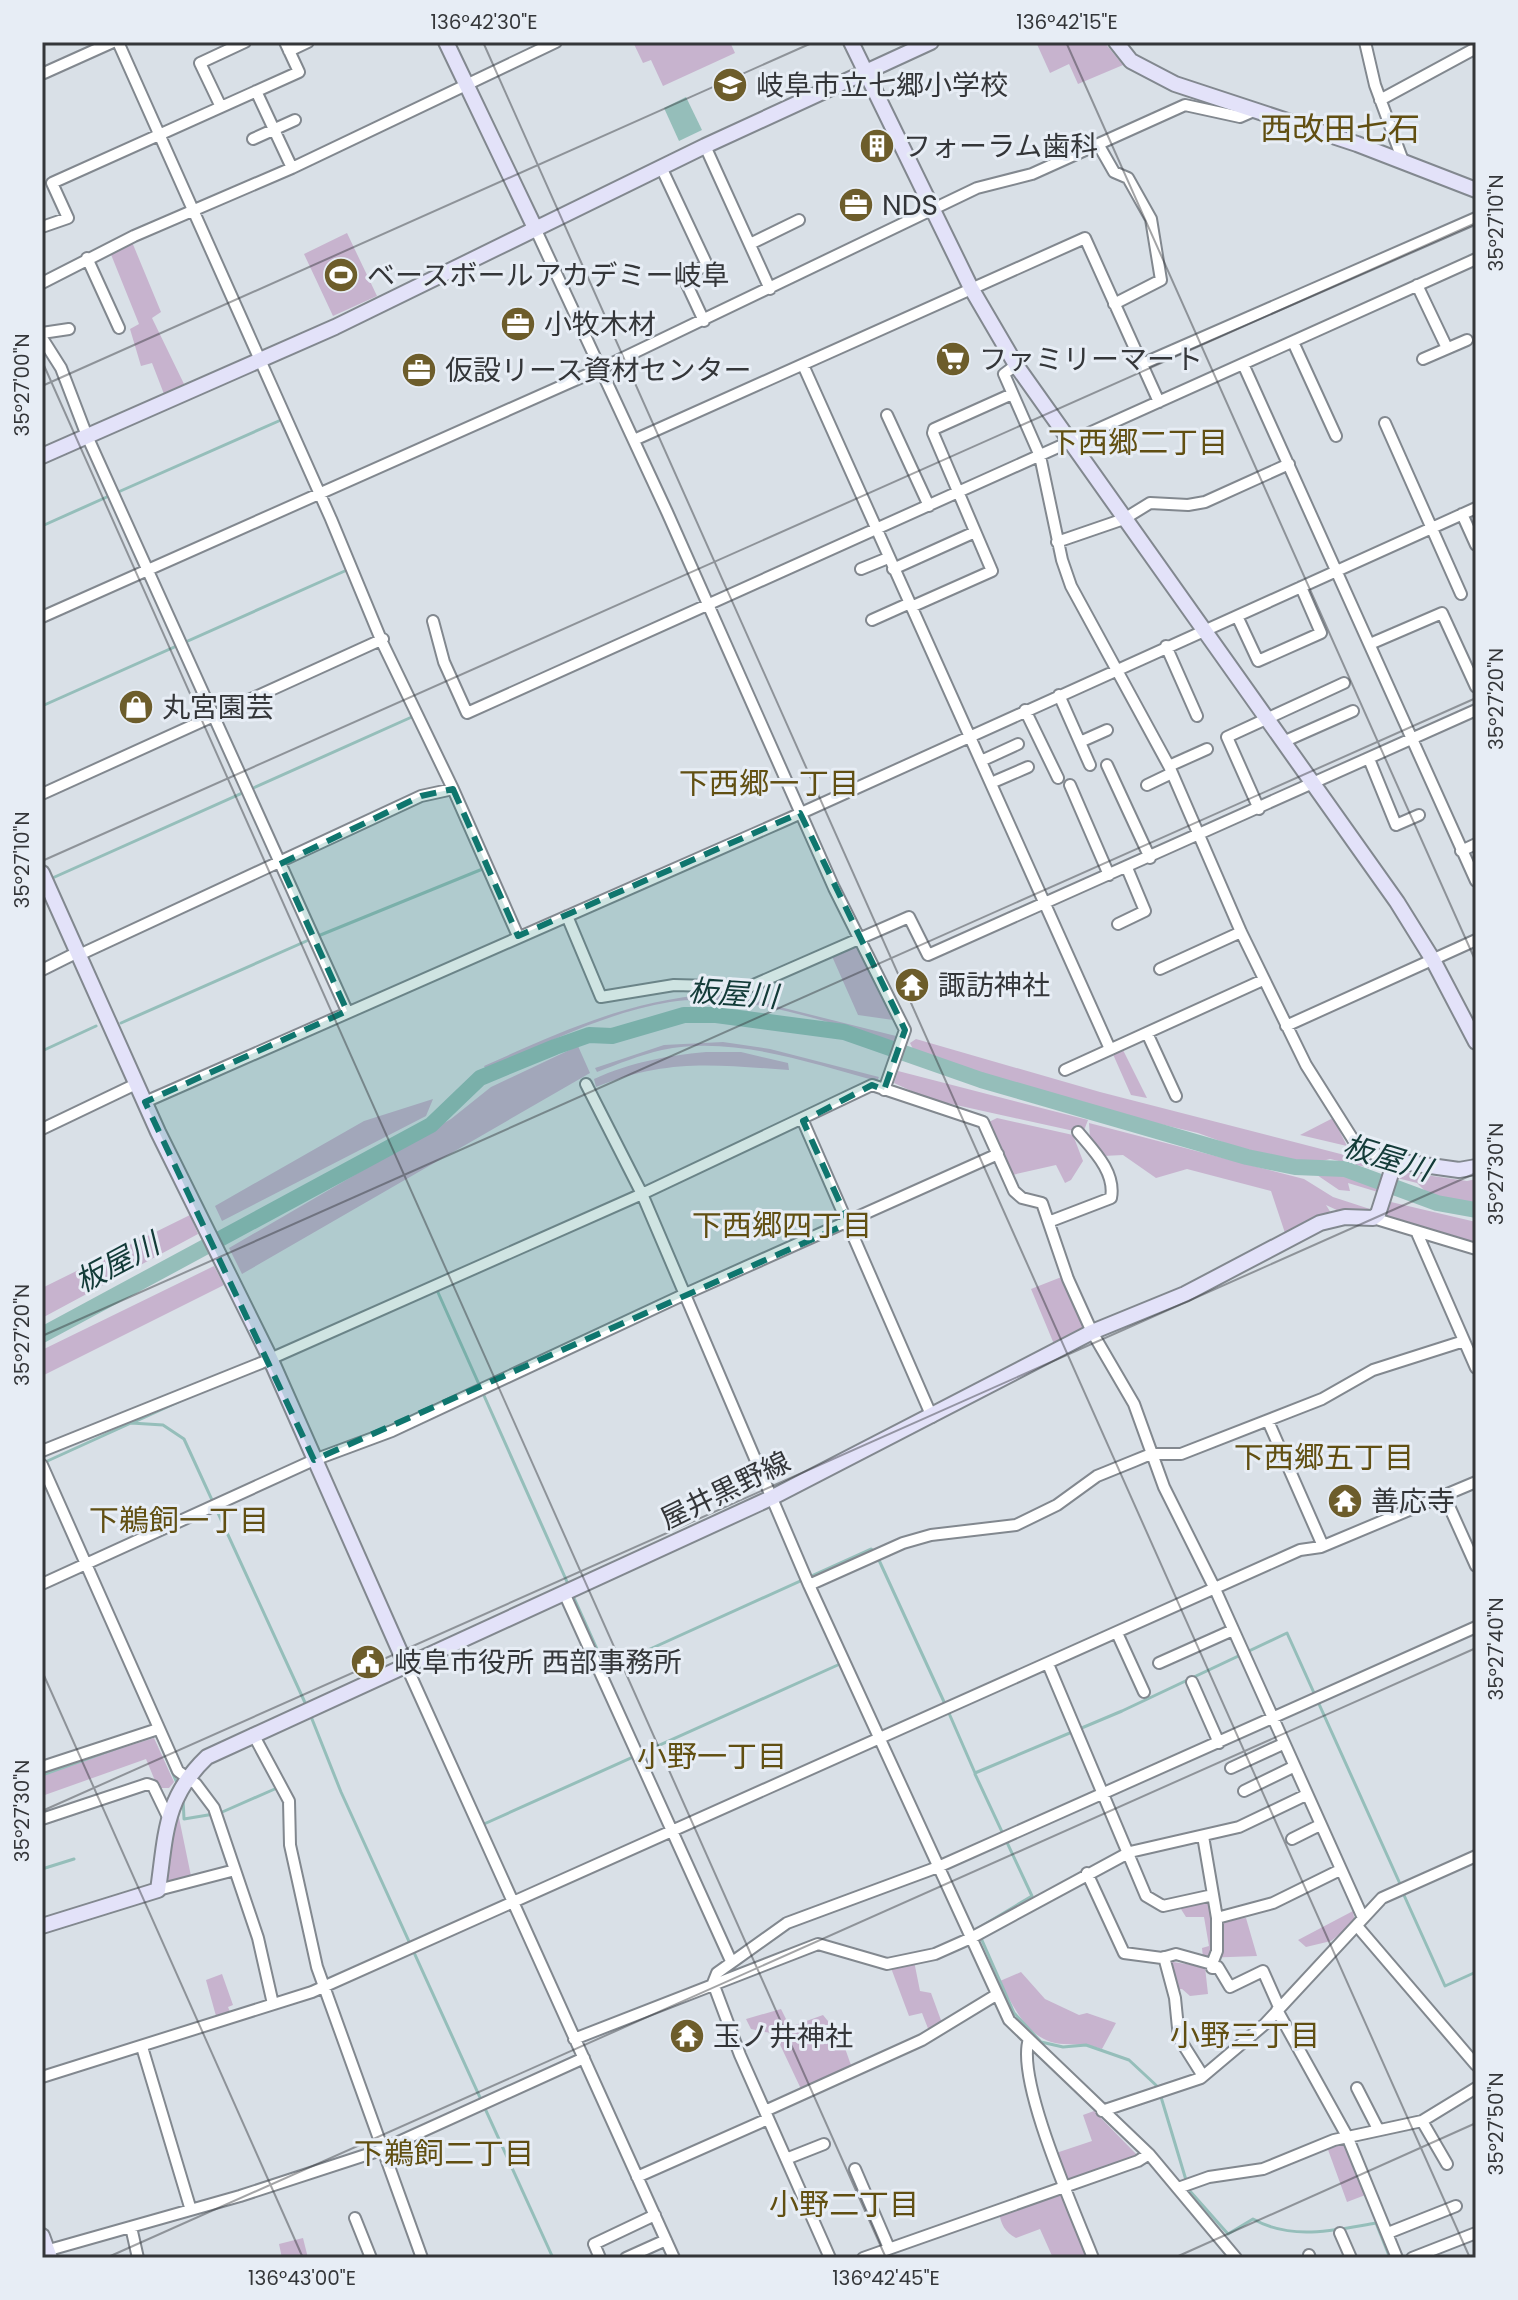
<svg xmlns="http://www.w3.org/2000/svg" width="1518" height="2300" font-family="Poppins,'Noto Sans JP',sans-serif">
<rect width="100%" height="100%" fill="#d9e0e7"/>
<path fill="#c7b3ce" d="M633,42H730L735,53L663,86L651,60L643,63Z
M1036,42H1104L1123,65L1078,84L1069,64L1050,73Z
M347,233L377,296L333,316L304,254Z
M132,242L161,312L152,318L184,384L164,394L152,363L141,366L130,329L139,324L110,252Z
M857,942L893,1020L858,1015L831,954Z
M713,994L748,999L896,1036L893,1044C831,1021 736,991 670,1002C605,1013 546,1043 486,1070L484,1066C560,1032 629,1000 713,994Z
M916,1039L1100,1092L1387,1166V1172L1330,1159L1311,1164L1286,1165L1198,1133L1126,1116L1081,1101L1061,1100L915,1053L910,1043Z
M723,1042L770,1049L879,1077L877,1081C809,1063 733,1035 662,1050C640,1055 618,1064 597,1072L595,1068L664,1045Z
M578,1046L590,1073L242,1274L229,1248L451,1119L491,1087Z
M1122,1048L1147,1098L1131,1095L1112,1052Z
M706,1052H741L788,1063L789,1070C714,1065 668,1058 596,1087L594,1079C632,1062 665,1056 706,1052Z
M898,1071L1088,1120L1083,1133L929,1099L894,1083Z
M433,1099L426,1116L222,1221L215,1206L364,1121Z
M997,1118L1073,1135L1083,1161L1071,1180L1065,1183L1056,1165L1012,1175L989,1122Z
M1333,1118L1347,1146L1300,1135Z
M1089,1123L1304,1179L1333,1197L1376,1211L1356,1219L1326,1205L1331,1213L1285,1233L1271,1191L1187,1169L1156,1178L1123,1155L1103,1156L1090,1138Z
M1318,1168C1344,1169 1362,1174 1381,1193L1348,1183L1350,1191L1339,1190L1317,1175Z
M1405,1172L1467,1181L1476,1179V1208L1437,1203L1417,1183L1397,1178Z
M1391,1202L1476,1222V1243L1385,1216Z
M190,1215L198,1234L42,1318V1288Z
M214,1266L224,1285L42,1376V1350Z
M1064,1276L1084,1328L1054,1344L1031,1289Z
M154,1738L174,1782L169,1788H158L146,1759L42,1796V1773Z
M178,1813L191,1876L168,1883L164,1880L171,1832Z
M1207,1900L1213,1921L1246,1918L1257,1956L1203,1958L1202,1948L1209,1946L1204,1917H1186L1179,1906Z
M1353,1911L1355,1924L1343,1935L1341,1933L1331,1941L1306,1947L1298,1940Z
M914,1961L920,1991L931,1993L942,2023L929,2031L922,2013L909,2016L891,1968Z
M1167,1961L1205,1967L1208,1994L1190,1996L1182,1989L1174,1990Z
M1021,1972L1045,1999L1079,2015L1087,2013L1116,2023L1102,2049C1088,2044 1079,2045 1064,2044C1029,2043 1014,2008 1000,1981Z
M222,1974L233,2005L228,2007L230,2012L216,2016L206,1980Z
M781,2009L790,2027L823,2015L841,2037L852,2068L801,2089L775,2034L751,2029L746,2019Z
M1094,2111L1140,2158L1066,2182L1056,2153L1092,2141L1083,2115Z
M1347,2141L1368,2194L1347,2202L1327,2147Z
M1058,2189L1064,2193L1088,2258H1053L1040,2229L1016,2238C1005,2232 1001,2225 999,2212Z
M303,2238L308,2258H282L279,2244Z"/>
<path fill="#95beba" d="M686,97L702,130L679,141L664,108Z"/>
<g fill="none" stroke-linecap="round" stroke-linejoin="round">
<path stroke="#95beba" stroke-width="3" d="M116,493L281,420
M42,526L109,496
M42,706L347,570
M48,880L414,716
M318,936L485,868
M121,1023L311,939
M42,1051L96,1026
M436,1288L568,1584
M132,1423L198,1393
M43,1463L131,1423L163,1425L184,1439L307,1707
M878,1558L945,1704
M574,1598L606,1669L871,1549L875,1552
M948,1711L975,1773L1122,1711L1287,1633L1401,1886
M310,1714L341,1792L553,2258
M153,1735L156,1734L177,1783
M975,1774L1032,1896L977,1929L1014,2013L1041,2042L1063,2047L1086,2045L1129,2060L1158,2087L1189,2190L1228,2234L1253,2219C1292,2241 1334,2230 1376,2223L1390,2258
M42,1775L131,1743
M183,1798L184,1819L220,1813L277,1788
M484,1824L840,1664
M42,1869L74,1859
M1403,1893L1445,1986L1476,1972"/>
<path stroke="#95beba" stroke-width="16" d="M42,1335L431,1125L480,1078L555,1047L589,1035L612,1036L684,1015H716L844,1032L981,1080L1247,1157L1295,1167L1345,1169L1437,1203L1476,1210"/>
<g stroke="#82888f" stroke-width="14">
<path id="street" d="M118,42L331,519L382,642L453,789L518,936
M1365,42L1375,85L1403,161
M289,51L308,42
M44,73L113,42
M256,91L292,168
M1380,100L1476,48
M221,107L200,63L245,42
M253,139L295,120
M1098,144L1114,172L1128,178L1151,219L1161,280L1114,304
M705,146L770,289
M661,167L707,265L683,276L704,321
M42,227L68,218L52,183L299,72L285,42
M535,228L667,512L834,888L905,1030L884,1090
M750,244L799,220
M87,258L119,328
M42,283L134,236L292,168L556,42
M1417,285L1447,348
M42,333L69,329
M42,338L61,368L87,436L347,1011
M1293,342L1336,436
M1423,359L1467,340
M1142,364L1476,218
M1243,364L1476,881
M803,365L1110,1049
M1016,365L1004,374L1040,456L1062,560L1071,586L1169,766L1241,932L1306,1065L1359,1149L1395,1161
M887,415L929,506
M1385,423L1461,594
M634,440L1085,238L1159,402
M1462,514L1476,545
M1057,542L1124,519L1150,503L1188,505L1205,502L1289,464
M861,569L888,558
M893,569L975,532
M911,607L992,571L933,433L934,429L1012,394
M1237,616L1258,661L1321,633L1301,587
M42,617L600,369L977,188L1032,174L1185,105L1240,117L1256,110
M872,620L910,603
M433,621L444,662L467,713L1476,259
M1370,644L1442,613L1476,687
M1166,646L1197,716
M1059,695L1090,765
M1025,710L1058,778
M1080,742L1107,730
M1283,742L1353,711
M1369,759L1396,825L1419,815
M981,761L1018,744
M1107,765L1150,858
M1169,766L1207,749
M991,783L1028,767
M1070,785L1109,875
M1147,785L1172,773
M42,794L383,639
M1259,809L1227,737L1344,683
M1461,851L1476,844
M567,916L601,997L674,985L749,987L909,917L928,955L1476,710
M1118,924L1145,911L1127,868
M79,955L421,796L453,789
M1160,969L1241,932
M42,970L78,952
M1286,1026L1476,940
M1147,1033L1176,1096
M1065,1070L1263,980
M586,1084L642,1194L809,1585L1009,2020L1149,2154L1236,2258
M145,1102L788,819L1476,508
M803,1121L932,1417
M42,1129L136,1084
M1373,1218L1476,1249
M1051,1221L1111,1198C1116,1172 1093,1150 1078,1132
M1417,1233L1476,1368
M1268,1421L1323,1546
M42,1451L261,1363L642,1194L872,1085L983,1122L1014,1191L1022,1198L1042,1203L1068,1279L1092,1332L1134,1404L1164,1487L1215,1589L1363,1918
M42,1465L178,1771L196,1784L214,1808L258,1938L273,2004
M1444,1495L1476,1566
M42,1584L314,1460L392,1431L683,1295L998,1154
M809,1585L903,1543L931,1535L1016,1525L1057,1505L1097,1476L1134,1461L1151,1454H1181L1322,1399L1373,1370L1464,1341
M565,1595L731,1961
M1117,1633L1144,1692
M405,1663L674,2258
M1159,1663L1233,1630
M1048,1664L1146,1896L1163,1906L1213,1895
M1192,1682L1219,1743
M253,1734L289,1801L290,1845L317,1967L422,2258
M42,1767L158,1729
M1231,1768L1283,1744
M1244,1791L1293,1767
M42,1819L147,1784L153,1786L168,1817
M1203,1836L1217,1918L1273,1903L1340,1870
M1292,1839L1320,1825
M1087,1873L1124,1953L1162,1958L1176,1954L1212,1964L1217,1951V1918
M158,1890L235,1870
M1357,1926L1476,2065
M1164,1957L1175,1998L1179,2038L1203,2076
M1212,1964V1968L1218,1967L1230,1987L1263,1971L1279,2007
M1277,2010L1347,2136L1397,2258
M574,2039L818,1944L887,1964L935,1954L971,1938L1130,1852L1239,1827L1306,1795
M1029,2039C1015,2080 1076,2214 1093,2258
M142,2047L190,2207
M42,2077L312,1992L1300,1550L1321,1547L1476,1482
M1357,2088L1378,2129
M765,2111L922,2040L996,1995
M1102,2111L1201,2078L1265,2024L1382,1898L1476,1856
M1422,2121L1447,2164
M786,2159L824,2144
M855,2169L889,2248
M637,2177L768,2119
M1178,2188L1209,2177L1263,2169L1334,2140L1422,2121L1476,2088
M355,2218L371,2258
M131,2227L138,2258
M1340,2233L1351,2258
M1388,2233L1456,2206
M42,2252L240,2196L381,2150L584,2058
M1309,2255L1310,2258
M600,2258L594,2244L655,2215
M626,2258L666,2240
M830,2258L740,2055L713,1983L717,1973L787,1923L938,1867L1476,1627
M863,2258L1138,2161L1149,2154
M1412,2258L1476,2233"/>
</g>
<g stroke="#82888f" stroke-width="18">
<path id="secondary" d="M446,42L535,228
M851,42L971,288L1016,365L1397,902L1433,960L1476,1042
M1116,42L1131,61L1175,84L1357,144L1476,190
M42,456L335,327L705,146L931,42
M42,873L158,1132L270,1358L405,1663
M42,1926L158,1890C166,1835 164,1798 207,1757L771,1498L1092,1332L1185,1294L1320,1223L1345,1217L1373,1218L1378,1214L1395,1161L1459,1170L1476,1167
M42,2236L50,2258"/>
</g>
<use href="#street" stroke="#fff" stroke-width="10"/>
<use href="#secondary" stroke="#e3e2f9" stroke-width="14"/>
</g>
<path fill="#0f766e" fill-opacity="0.2" stroke="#0f766e" stroke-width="6" stroke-dasharray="16 10" stroke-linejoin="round" d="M453,789L518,936L800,813L905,1030L884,1090L872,1085L803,1121L849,1223L314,1460L145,1102L347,1011L280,864L421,796Z"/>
<path fill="none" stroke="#343639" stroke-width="2" stroke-opacity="0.45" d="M483,42L1470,2258M1066,42L1476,962M42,361L886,2258M42,386L814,42M42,861L1476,223M42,1336L1476,698M42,1671L303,2258M42,1811L1476,1173M106,2258L1476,1648M1174,2258L1476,2123"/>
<defs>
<g id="school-disc" transform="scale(1.8)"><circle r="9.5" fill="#6d5d2b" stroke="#e7edf5"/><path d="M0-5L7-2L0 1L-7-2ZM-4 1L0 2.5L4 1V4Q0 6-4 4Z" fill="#fff"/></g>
<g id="building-disc" transform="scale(1.8)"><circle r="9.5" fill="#6d5d2b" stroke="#e7edf5"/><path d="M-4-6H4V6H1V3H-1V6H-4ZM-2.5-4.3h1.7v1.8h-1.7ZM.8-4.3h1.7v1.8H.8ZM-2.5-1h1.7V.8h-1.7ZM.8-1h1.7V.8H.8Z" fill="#fff"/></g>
<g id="office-disc" transform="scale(1.8)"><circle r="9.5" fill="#6d5d2b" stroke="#e7edf5"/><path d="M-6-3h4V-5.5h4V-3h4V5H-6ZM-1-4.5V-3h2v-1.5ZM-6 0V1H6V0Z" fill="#fff"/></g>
<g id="stadium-disc" transform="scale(1.8)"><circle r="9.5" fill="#6d5d2b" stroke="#e7edf5"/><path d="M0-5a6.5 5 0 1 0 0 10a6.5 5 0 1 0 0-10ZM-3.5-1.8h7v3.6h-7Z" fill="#fff"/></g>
<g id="supermarket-disc" transform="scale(1.8)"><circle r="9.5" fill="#6d5d2b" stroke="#e7edf5"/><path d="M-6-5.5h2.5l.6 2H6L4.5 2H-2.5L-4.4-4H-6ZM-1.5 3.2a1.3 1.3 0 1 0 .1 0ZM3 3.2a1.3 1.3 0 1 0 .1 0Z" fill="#fff"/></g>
<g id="shop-disc" transform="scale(1.8)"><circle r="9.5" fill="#6d5d2b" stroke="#e7edf5"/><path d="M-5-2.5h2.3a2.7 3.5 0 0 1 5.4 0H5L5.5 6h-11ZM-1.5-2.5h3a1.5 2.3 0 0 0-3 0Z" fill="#fff"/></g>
<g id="temple-disc" transform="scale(1.8)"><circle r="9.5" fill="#6d5d2b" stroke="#e7edf5"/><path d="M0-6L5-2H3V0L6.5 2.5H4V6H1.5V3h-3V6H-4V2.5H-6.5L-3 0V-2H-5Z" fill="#fff"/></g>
<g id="civic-disc" transform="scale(1.8)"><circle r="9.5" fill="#6d5d2b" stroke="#e7edf5"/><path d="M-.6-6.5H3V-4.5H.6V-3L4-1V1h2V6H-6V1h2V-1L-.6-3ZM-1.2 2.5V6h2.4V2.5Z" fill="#fff"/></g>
</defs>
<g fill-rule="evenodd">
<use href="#school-disc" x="730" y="85"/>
<use href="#building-disc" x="877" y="146"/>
<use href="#office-disc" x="856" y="205"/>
<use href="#stadium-disc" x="341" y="275"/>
<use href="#office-disc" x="518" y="324"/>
<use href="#supermarket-disc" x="953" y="359"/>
<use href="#office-disc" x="419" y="370"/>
<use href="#shop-disc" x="136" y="707"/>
<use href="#temple-disc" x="912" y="985"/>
<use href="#temple-disc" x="1345" y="1501"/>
<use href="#civic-disc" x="368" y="1662"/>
<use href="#temple-disc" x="687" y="2036"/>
</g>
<g text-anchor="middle" stroke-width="6" stroke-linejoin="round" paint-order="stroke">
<g font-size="28" fill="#343639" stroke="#e7edf5" text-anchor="start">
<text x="756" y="95">岐阜市立七郷小学校</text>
<text x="903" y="156">フォーラム歯科</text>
<text x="882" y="215">NDS</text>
<text x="367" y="285">ベースボールアカデミー岐阜</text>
<text x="544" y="334">小牧木材</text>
<text x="979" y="369">ファミリーマート</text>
<text x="445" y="380">仮設リース資材センター</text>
<text x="162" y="717">丸宮園芸</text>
<text x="938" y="995">諏訪神社</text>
<text x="1371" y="1511">善応寺</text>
<text x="394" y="1672">岐阜市役所 西部事務所</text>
<text x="713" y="2046">玉ノ井神社</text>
</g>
<g font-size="28" fill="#343639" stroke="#e7edf5">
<text transform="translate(725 1490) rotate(-26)" y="10">屋井黒野線</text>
</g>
<g font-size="30" fill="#614f12" stroke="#e7edf5">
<text x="1138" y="453">下西郷二丁目</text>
<text x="769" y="794">下西郷一丁目</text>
<text x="782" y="1236">下西郷四丁目</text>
<text x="1324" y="1468">下西郷五丁目</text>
<text x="179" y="1531">下鵜飼一丁目</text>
<text x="712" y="1767">小野一丁目</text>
<text x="1245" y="2046">小野三丁目</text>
<text x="444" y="2164">下鵜飼二丁目</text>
<text x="844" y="2215">小野二丁目</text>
</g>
<g font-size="30" font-style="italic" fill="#133b38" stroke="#e7edf5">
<text transform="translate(733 994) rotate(4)" y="10">板屋川</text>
<text transform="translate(1387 1158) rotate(17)" y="10">板屋川</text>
<text transform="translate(117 1263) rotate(-28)" y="10">板屋川</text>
</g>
<g font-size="32" fill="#614f12" stroke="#e7edf5">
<text x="1340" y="140">西改田七石</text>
</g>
</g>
<rect width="1518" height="2300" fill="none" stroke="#e7edf5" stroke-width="88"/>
<rect x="44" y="44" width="1430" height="2212" fill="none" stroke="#343639" stroke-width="3"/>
<g font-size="20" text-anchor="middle" fill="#343639">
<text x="484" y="29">136°42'30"E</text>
<text x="1067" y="29">136°42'15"E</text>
<text transform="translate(1496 223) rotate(-90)" y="7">35°27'10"N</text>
<text transform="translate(22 385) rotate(-90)" y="7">35°27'00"N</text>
<text transform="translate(1496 699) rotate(-90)" y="7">35°27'20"N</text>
<text transform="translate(22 860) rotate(-90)" y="7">35°27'10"N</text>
<text transform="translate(1496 1174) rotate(-90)" y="7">35°27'30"N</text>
<text transform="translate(22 1335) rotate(-90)" y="7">35°27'20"N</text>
<text transform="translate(1496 1649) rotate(-90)" y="7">35°27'40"N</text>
<text transform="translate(22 1811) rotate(-90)" y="7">35°27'30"N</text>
<text transform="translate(1496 2124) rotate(-90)" y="7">35°27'50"N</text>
<text x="302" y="2285">136°43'00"E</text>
<text x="886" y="2285">136°42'45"E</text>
</g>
</svg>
